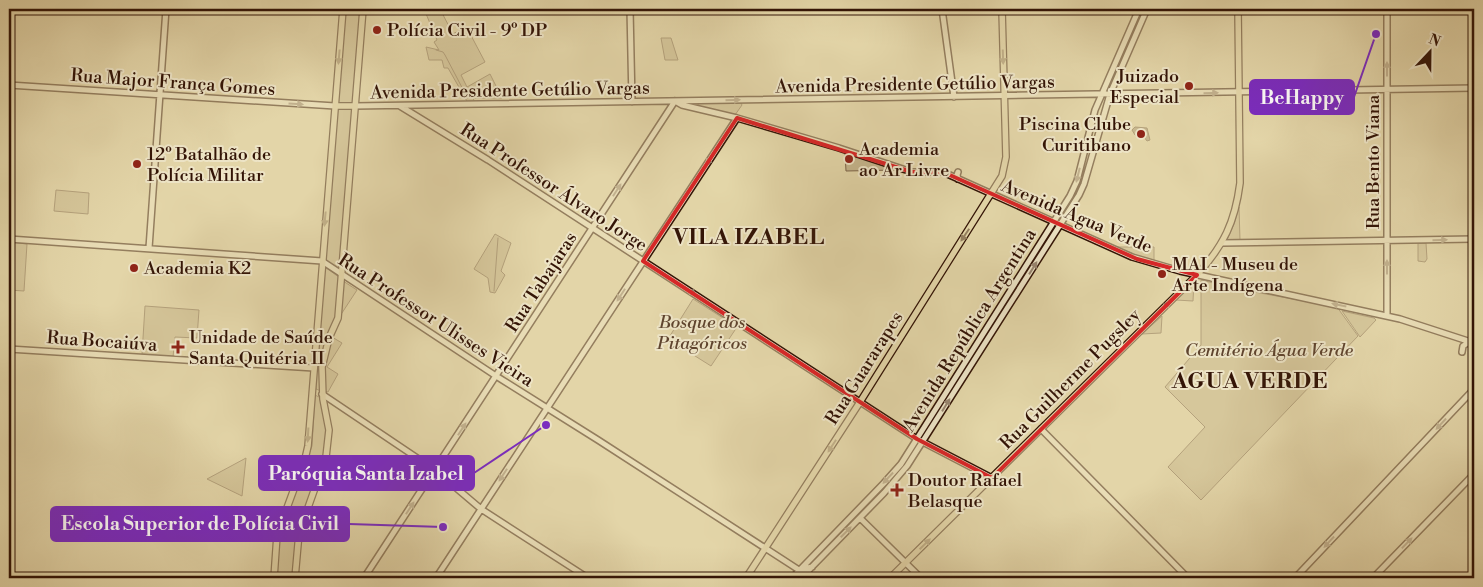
<svg xmlns="http://www.w3.org/2000/svg" width="1483" height="587" font-family="'Libre Bodoni',serif">
<rect width="100%" height="100%" fill="#e3d6a8"/>
<filter id="stains"><feTurbulence type="fractalNoise" baseFrequency=".004" numOctaves="4"/><feColorMatrix values="0 0 0 0 .2 0 0 0 0 .09 0 0 0 0 .02 0 0 0 .5 -.17"/></filter>
<radialGradient id="worn" r=".72"><stop offset=".6" stop-color="#630" stop-opacity="0"/><stop offset="1" stop-color="#630" stop-opacity=".3"/></radialGradient>
<path fill="#c5b58c" stroke="#7c6449" d="M344,9H363L341,273L325,260Z
M424,9H440L453,34L466,26L485,62L461,75L467,87L490,74L502,98H473L475,103H468L448,68H444L442,60H429L426,47L439,50L434,42L437,40Z
M661,38H671L678,60H665Z
M740,101L742,105L735,115L692,105V103Z
M845,153H846L896,170L846,171Z
M56,190L89,193L88,214L54,211Z
M1239,207L1240,240H1227L1234,224Z
M495,234L511,243L501,271L505,275L495,293L490,292L488,278L474,269Z
M9,242L27,244L24,291L9,290Z
M1418,243H1426L1427,259L1425,262L1418,261Z
M1116,247H1154V262Z
M325,267L340,278L336,323L328,337L321,391L316,389L315,374Z
M1201,280L1238,289L1244,293L1249,291L1337,307L1358,336L1201,500L1168,467L1205,427L1165,387L1201,345Z
M343,281L357,290L340,316Z
M1194,281L1193,301L1176,300Z
M693,299L737,327L711,366L668,339Z
M145,306L199,310L197,338L175,337L173,357L142,354Z
M1342,311L1374,318L1376,320L1360,337Z
M1162,316L1161,333L1142,334Z
M332,337L342,343L327,367L338,374L328,392L325,391C324,371 326,356 332,337Z
M315,395L321,398L327,437L325,455L296,535L293,578H276L280,529L312,446Z
M246,458L242,496L207,479Z"/>
<path fill="#a79471" stroke="#796146" d="M1135,127L1147,128L1150,140L1147,141L1144,137L1135,135L1132,130Z"/>
<g fill="none" stroke-linecap="round" stroke-linejoin="round">
<path stroke="#796146" stroke-width="1" d="M436,50L443,52L445,55L467,97
M494,291L498,238"/>
<g stroke="#331406" stroke-width="8">
<path id="secondary" d="M630,9L632,102
M942,9L954,97
M9,85L335,106
M355,106L1474,88
M400,106L488,160L917,439L992,478
M958,179L957,175L958,172
M9,239L322,261L496,376L598,440L799,570L812,567
M1222,243L1474,239
M149,248L166,9
M1387,315V9
M9,349L314,368
M1462,352L1463,346L1469,342
M322,394L435,470L481,509L588,578
M1041,429L1188,578
M860,518L921,578
M364,578L675,101L682,105L737,118L839,148L912,172H943L1132,257L1180,271L1400,319L1474,343
M436,578L737,118
M792,578L884,483L901,464L1070,196L1077,181L1095,110L1139,9
M801,578L884,493L907,466L1079,195L1084,184L1110,94L1147,9
M1295,578L1474,389
M1373,578L1474,474"/>
</g>
<g stroke="#331406" stroke-width="8">
<path id="primary" d="M335,106H355
M274,578L277,535L305,459L308,446L343,9
M295,578L299,533L326,457L329,430L323,399L322,367L329,338L338,318L363,9
M746,578L860,402L1002,176L1006,157L1002,9
M890,578L1197,275C1224,245 1235,222 1240,183L1238,9"/>
</g>
<use href="#secondary" stroke="#ede4c6" stroke-width="5"/>
<use href="#primary" stroke="#e3d6a8" stroke-width="5.5"/>
</g>
<defs><path id="oneway-solid" d="M-6-.8H1V-3.2L6.5 0L1 3.2V.8H-6Z" transform="scale(1.25)"/></defs>
<g fill="#947f5f">
<use href="#oneway-solid" transform="translate(339 57) rotate(95)"/>
<use href="#oneway-solid" transform="translate(1003 57) rotate(88)"/>
<use href="#oneway-solid" transform="translate(325 219) rotate(95)"/>
<use href="#oneway-solid" transform="translate(965 235) rotate(124)"/>
<use href="#oneway-solid" transform="translate(1165 307) rotate(-45)"/>
<use href="#oneway-solid" transform="translate(308 435) rotate(93)"/>
<use href="#oneway-solid" transform="translate(832 446) rotate(123)"/>
<use href="#oneway-solid" transform="translate(925 544) rotate(-44)"/>
</g>
<g fill="#998670">
<use href="#oneway-solid" transform="translate(1387 69) rotate(-90)"/>
<use href="#oneway-solid" transform="translate(1211 93) rotate(-1)"/>
<use href="#oneway-solid" transform="translate(733 100) rotate(-1)"/>
<use href="#oneway-solid" transform="translate(296 104) rotate(4)"/>
<use href="#oneway-solid" transform="translate(710 159) rotate(123)"/>
<use href="#oneway-solid" transform="translate(1078 175) rotate(104)"/>
<use href="#oneway-solid" transform="translate(617 190) rotate(-57)"/>
<use href="#oneway-solid" transform="translate(1440 240) rotate(-1)"/>
<use href="#oneway-solid" transform="translate(1387 267) rotate(-90)"/>
<use href="#oneway-solid" transform="translate(1033 268) rotate(-58)"/>
<use href="#oneway-solid" transform="translate(690 291) rotate(33)"/>
<use href="#oneway-solid" transform="translate(621 295) rotate(123)"/>
<use href="#oneway-solid" transform="translate(1339 305) rotate(-168)"/>
<use href="#oneway-solid" transform="translate(946 405) rotate(-58)"/>
<use href="#oneway-solid" transform="translate(1441 424) rotate(133)"/>
<use href="#oneway-solid" transform="translate(462 429) rotate(-57)"/>
<use href="#oneway-solid" transform="translate(503 475) rotate(123)"/>
<use href="#oneway-solid" transform="translate(888 478) rotate(133)"/>
<use href="#oneway-solid" transform="translate(410 508) rotate(-57)"/>
<use href="#oneway-solid" transform="translate(846 532) rotate(-45)"/>
<use href="#oneway-solid" transform="translate(1329 542) rotate(133)"/>
<use href="#oneway-solid" transform="translate(1407 543) rotate(-46)"/>
</g>
<path d="M0 0H1483V587H0ZM737,118L912,172H943L1137,259L1197,275L992,478L917,439L643,261Z" fill="#e3d6a8" fill-opacity=".55" fill-rule="evenodd"/>
<path fill="none" stroke="#d62828" stroke-width="4" stroke-linejoin="round" d="M737,118L912,172H943L1137,259L1197,275L992,478L917,439L643,261Z"/>
<g fill="#8f2418" stroke="#ede4c6" stroke-width="2">
<circle cx="377" cy="30" r="5"/>
<circle cx="1189" cy="86" r="5"/>
<circle cx="1141" cy="134" r="5"/>
<circle cx="849" cy="159" r="5"/>
<circle cx="137" cy="164" r="5"/>
<circle cx="134" cy="268" r="5"/>
<circle cx="1162" cy="274" r="5"/>
<path d="M175.5 339.5h5v5h5v5h-5v5h-5v-5h-5v-5h5z"/>
<path d="M894.5 482.5h5v5h5v5h-5v5h-5v-5h-5v-5h5z"/>
</g>
<g text-anchor="middle" stroke-width="4" stroke-linejoin="round" paint-order="stroke">
<g font-size="18" fill="#331406" stroke="#ede4c6" text-anchor="start">
<text x="387" y="36">Polícia Civil - 9º DP</text>
<text x="1179" y="82" text-anchor="end">Juizado<tspan x="1179" dy="21">Especial</tspan></text>
<text x="1131" y="130" text-anchor="end">Piscina Clube<tspan x="1131" dy="21">Curitibano</tspan></text>
<text x="859" y="155">Academia<tspan x="859" dy="21">ao Ar Livre</tspan></text>
<text x="147" y="160">12º Batalhão de<tspan x="147" dy="21">Polícia Militar</tspan></text>
<text x="1172" y="270">MAI - Museu de<tspan x="1172" dy="21">Arte Indígena</tspan></text>
<text x="144" y="274">Academia K2</text>
<text x="189" y="343">Unidade de Saúde<tspan x="189" dy="21">Santa Quitéria II</tspan></text>
<text x="908" y="486">Doutor Rafael<tspan x="908" dy="21">Belasque</tspan></text>
</g>
<g font-size="18" fill="#331406" stroke="#ede4c6">
<text transform="translate(173 82) rotate(4)" y="6">Rua Major França Gomes</text>
<text transform="translate(915 84) rotate(-1)" y="6">Avenida Presidente Getúlio Vargas</text>
<text transform="translate(510 90) rotate(-1)" y="6">Avenida Presidente Getúlio Vargas</text>
<text transform="translate(1373 162) rotate(-90)" y="6">Rua Bento Viana</text>
<text transform="translate(554 187) rotate(33)" y="6">Rua Professor Álvaro Jorge</text>
<text transform="translate(1077 216) rotate(23)" y="6">Avenida Água Verde</text>
<text transform="translate(541 282) rotate(-57)" y="6">Rua Tabajaras</text>
<text transform="translate(436 320) rotate(33)" y="6">Rua Professor Ulisses Vieira</text>
<text transform="translate(969 330) rotate(-58)" y="6">Avenida República Argentina</text>
<text transform="translate(102 341) rotate(4)" y="6">Rua Bocaiúva</text>
<text transform="translate(864 368) rotate(-58)" y="6">Rua Guararapes</text>
<text transform="translate(1070 379) rotate(-45)" y="6">Rua Guilherme Pugsley</text>
</g>
<g font-size="18" font-style="italic" fill="#5f442e" stroke="#ede4c6">
<text x="702" y="328">Bosque dos<tspan x="702" dy="21">Pitagóricos</tspan></text>
<text x="1269" y="356">Cemitério Água Verde</text>
</g>
<g font-size="22" font-weight="bold" letter-spacing="1" fill="#331406" stroke="#ede4c6">
<text x="749" y="244">VILA IZABEL</text>
<text x="1250" y="388">ÁGUA VERDE</text>
</g>
</g>
<path fill="none" stroke="#7b2cbf" stroke-width="2" d="M1376 34L1354 97M546 425L474 473M443 527L349 524"/>
<g fill="#7b2cbf" stroke="#ede4c6" stroke-width="2">
<circle cx="1376" cy="34" r="5"/>
<circle cx="546" cy="425" r="5"/>
<circle cx="443" cy="527" r="5"/>
</g>
<g fill="#7b2cbf" stroke="#7b2cbf" stroke-width="2">
<rect x="1250" y="80" width="104" height="34" rx="5"/>
<rect x="259" y="456" width="215" height="34" rx="5"/>
<rect x="51" y="507" width="298" height="34" rx="5"/>
</g>
<g font-size="19" text-anchor="middle" font-weight="bold" fill="#fff">
<text x="1302" y="104">BeHappy</text>
<text x="366" y="480">Paróquia Santa Izabel</text>
<text x="200" y="530">Escola Superior de Polícia Civil</text>
</g>
<rect width="1483" height="587" fill="none" stroke="#e3d6a8" stroke-width="30"/>
<rect x="10" y="10" width="1463" height="567" fill="none" stroke="#331406" stroke-width="2.5"/>
<rect x="15" y="15" width="1453" height="557" fill="none" stroke="#331406"/>
<g transform="translate(1430 52) rotate(22)" stroke="#ede4c6" stroke-width="4" paint-order="stroke">
<path d="M0-4L9 19L0 12L-9 19Z" fill="#331406"/>
<text y="-8" font-size="14" font-weight="bold" text-anchor="middle" fill="#331406">N</text>
</g>
<rect width="100%" height="100%" filter="url(#stains)"/>
<rect width="100%" height="100%" fill="url(#worn)"/>
</svg>
